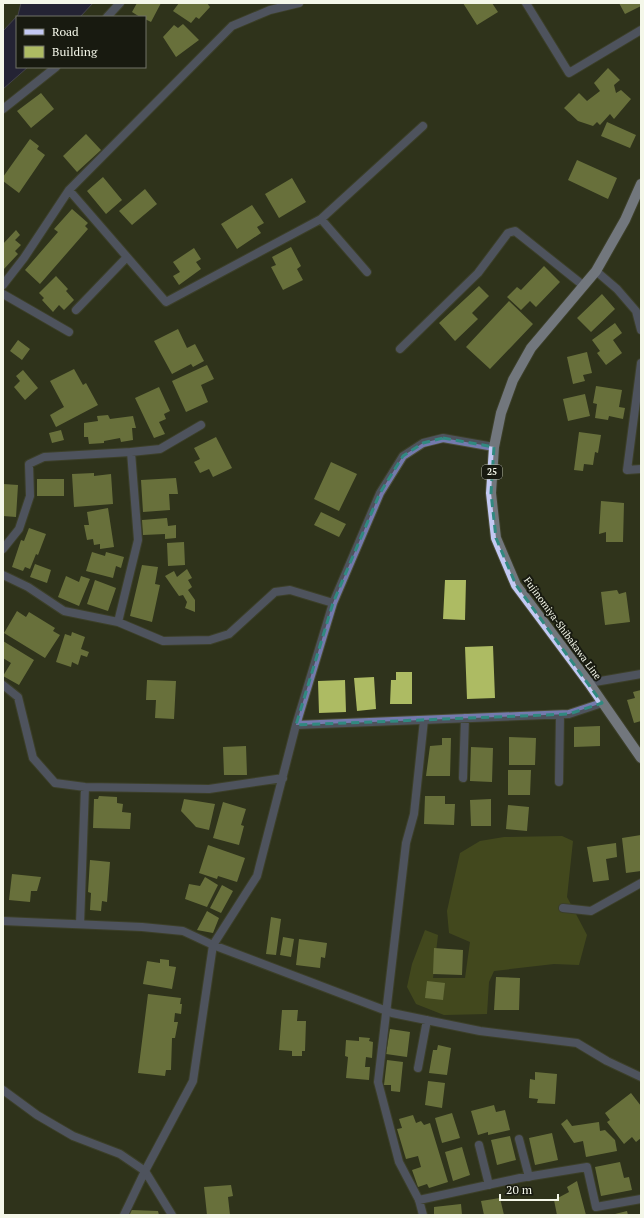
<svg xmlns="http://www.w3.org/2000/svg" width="644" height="1218" font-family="'PT Serif',serif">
<rect width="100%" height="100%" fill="#2f331c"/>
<path fill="#59631f" d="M562,836L573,841L567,897L587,935L579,965L554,964L494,971L489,982L487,1014L444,1015L416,1004L407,987L412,964L425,930L438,935L433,978H465L470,942L449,933L447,911L460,853L480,841L504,837Z"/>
<path fill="#181053" stroke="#5a5580" d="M21,3H93L80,17H17V67H28L3,89V31L18,15Z"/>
<path fill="#adbb63" d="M137,3H161L151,22L145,19V17H140L132,12Z
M179,3H207L210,7L199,19L196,17L191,23L173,11Z
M463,3H492L498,12L477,25Z
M619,3H641V6L625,14Z
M183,24L199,40L176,57L163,37L174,25L178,28Z
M608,68L620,80L614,85L616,93L621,90L631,99L614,119L610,114L600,125L597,122L593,126L578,121L564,108L579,93L587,101L600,91L594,83Z
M41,93L54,109L31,128L17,111Z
M607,122L636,135L630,148L601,136Z
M86,134L101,150L77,172L63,156Z
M30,139L39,146L37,149L45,155L19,193L3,181V177Z
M577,160L617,178L608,199L568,180Z
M103,177L122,200L106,214L87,191Z
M292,178L306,202L279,218L265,194Z
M145,189L157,204L132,225L119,211Z
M252,205L264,223L257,227L261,233L237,249L221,224Z
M72,209L88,223L85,226L88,229L40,284L25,270L58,232L54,229Z
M16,230L20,235L15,240L21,245L15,251L18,254L3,270V244Z
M291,247L301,266L297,269L303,280L283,290L271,267L276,265L272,257Z
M194,248L201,259L196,262L201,269L179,285L173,276L180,272L173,262Z
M544,266L560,282L536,307L530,301L521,310L507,297L517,287L521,290Z
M56,276L68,289L66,291L74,300L64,310L59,305L53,312L42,300L44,298L39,293Z
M479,286L489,296L472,313L478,319L455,341L439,323Z
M602,294L615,309L591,332L577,318Z
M509,301L533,324L490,369L466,347Z
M615,323L622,333L613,340L622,353L606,365L597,353L600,351L592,340Z
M178,329L187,348L195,344L204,361L193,367L191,364L172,374L154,341Z
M18,340L30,349L22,360L10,351Z
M587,352L592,373L583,375L585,381L573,384L567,357Z
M207,365L214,379L201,385L208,402L186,412L172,381Z
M74,369L83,385L86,383L98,405L56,427L50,415L64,407L50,381Z
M23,370L38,388L25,400L14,387L20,381L16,376Z
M596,386L622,390L619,407L625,408L623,419L609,416L608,420L595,418L597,404L593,403Z
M159,387L170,411L164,414L166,419L159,422L165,434L154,438L135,398Z
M585,394L590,416L568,421L563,399Z
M108,415L110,419L133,416L136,428H132L133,440L121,442L120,438L104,441V443L89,444L88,437H84V423L98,421L97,416Z
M61,430L64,440L52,443L49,433Z
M579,432L601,435L598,453L595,452L593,465L584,464L583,471L574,470Z
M216,437L232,468L213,477L209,469L200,473L194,462L200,459L194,448Z
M331,462L357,474L339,511L314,499Z
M94,473V476L111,474L113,504L74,507L72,474Z
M176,478L178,494H169L170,510L143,512L141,480Z
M37,479H64V496H37Z
M3,484L18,485L16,517L3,516Z
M601,501L624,503L623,542H606V532L599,534Z
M108,508L114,547L100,549V544L94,545L93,539L87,540L84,525H89L87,512Z
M321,512L346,524L339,537L314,525Z
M167,518L168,526L176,525V538L165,539V534L143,535L142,520Z
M29,528L46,534L38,555L36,554L30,569L25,567L23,571L12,567L21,540L24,541Z
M184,542L185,565L168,566L167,543Z
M92,552L105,556L106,552L124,557L121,568L116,566L113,578L86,571Z
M35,564L51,570L47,583L30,577Z
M142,565L158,567L155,584L160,585L152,622L130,616Z
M187,569L192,578L188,580L192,587L188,590L195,600V612L185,608L187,602L183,595L179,596L165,576L174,571L177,577Z
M66,576L79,582L81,576L90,579L79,606L58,597Z
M95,580L116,588L108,611L87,604Z
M445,580H466L465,620L443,619Z
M617,590L619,594L626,592L630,622L605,625L601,592Z
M17,611L26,617L29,612L55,628L53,631L60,635L45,658L4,633Z
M72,632L85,637L81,649L89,652L87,657L81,655L78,665L72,662L71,667L56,662L65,634L71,636Z
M3,641L34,660L19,685L3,676L11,663L3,658Z
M493,646L495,698L467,699L465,647Z
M396,672H412V704H390L391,680H396Z
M374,677L376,709L357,711L354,678Z
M147,680L176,681L174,719L155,718L156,700H146Z
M345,680L346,712L319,713L318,681Z
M641,690V721L634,723L627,700L635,698L633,692Z
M600,726V746L574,747V727Z
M509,737L536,738L535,765H509Z
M442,738H451L450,776H426L430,746L442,745Z
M246,746L247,775H224L223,747Z
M471,747L493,748L492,782L470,781Z
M508,770H531L530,795H508Z
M99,796L117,797V803L123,804L122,812L131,813L130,829L93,828L94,799H98Z
M425,796H445V804H455L454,825L424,824Z
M184,799L215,804L209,830L196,827L181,811Z
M491,799V826H471L470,800Z
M223,802L246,809L241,825L244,826L239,845L213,838Z
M508,805L529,807L527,831L506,829Z
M641,835V871L626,873L622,838Z
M616,843L617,857L606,859L609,880L593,882L587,847Z
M208,845L245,858L237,882L218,876L217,879L199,873Z
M90,860L110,862L107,902L102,901L101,911L90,910L91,893L88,892Z
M12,874L41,877L37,891H31L30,902L9,900Z
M205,877L218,885L207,907L185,899L189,884L200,886Z
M222,885L233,891L221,913L210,908Z
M207,911L219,918L213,933L197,930Z
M271,917L281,919L276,955L266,954Z
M283,937L294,939L291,957L280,955Z
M299,939L327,943L325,958L321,957L320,968L296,965Z
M434,948L463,950L462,975L433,974Z
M160,959L169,960V966L176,967L172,989L143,984L147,961L160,963Z
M496,977L520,978L519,1010H494Z
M427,981L445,983L443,1000L425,998Z
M148,994L181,998L180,1004H182L181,1014L175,1013L174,1022H178L175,1038H172L171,1070H166L165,1076L138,1073Z
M282,1010H298L297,1021H306L305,1051H302V1056H292V1051L279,1050Z
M390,1029L410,1032L407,1057L386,1054Z
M359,1037L370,1038L369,1041L373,1042L372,1058L366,1057L365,1067H370L369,1080L346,1078L348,1057L345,1056L346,1040L359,1041Z
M438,1045L451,1048L447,1075L429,1073L433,1050H437Z
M387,1060L403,1062L400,1092L391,1091V1085H384Z
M535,1072L557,1074L555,1104L537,1103L538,1099L529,1098L530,1079L535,1080Z
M428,1081L445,1083L442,1108L425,1105Z
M631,1093L641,1106V1138L636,1142L632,1137L624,1144L607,1122L610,1120L605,1113Z
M494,1105L496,1112L505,1110L510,1130L488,1135V1132L478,1135L471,1111Z
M452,1113L460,1138L442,1143L435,1118Z
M413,1115L416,1123L421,1121L424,1125L430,1123L448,1182L429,1188L427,1184L418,1187L412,1170L421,1167L418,1156L406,1159L397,1129L402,1128L399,1119Z
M567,1119L572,1126L599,1122L600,1131L605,1130L615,1140L617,1151L586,1157L583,1141L574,1143L561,1124Z
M552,1133L558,1160L535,1165L529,1138Z
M510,1136L516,1160L497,1165L491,1140Z
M462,1147L470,1175L453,1181L445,1152Z
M620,1162L624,1178L629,1177L632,1190L601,1196L595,1167Z
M577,1181L586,1215H557L554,1200L569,1192L567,1187Z
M231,1185L233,1196L228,1197L230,1215H207L204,1187Z
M500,1198L504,1215H484L481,1201Z
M461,1204L462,1215H434V1207Z
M131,1210L158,1211L159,1215H129Z
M627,1211L628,1215H615V1214Z"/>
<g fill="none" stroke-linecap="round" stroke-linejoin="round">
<g stroke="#4b4e39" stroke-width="10">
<path id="service" d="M145,1171L172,1215
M419,1200L399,1162L378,1082L406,843L414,814L424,720
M124,1215L145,1171L193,1081L213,945"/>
</g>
<g stroke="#4b4e39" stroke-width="10">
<path id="minor" d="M526,3L569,73L641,30
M107,17L120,3
M3,109L56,67
M69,190L166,302L321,219L423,126
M321,219L367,272
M596,271L617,289L636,311L641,330
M3,285L24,258L69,190L232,26L270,10L299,3
M3,294L69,332
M76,310L127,257
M400,349L478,273L508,233L515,231L584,286
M641,363L627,470L641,469
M131,452L160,449L201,425
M3,549L19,529L30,496L29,464L44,457L131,452L138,540L118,622
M3,575L28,587L64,611L118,622L163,641L210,640L229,634L275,592L290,590L333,603
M589,683L641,674
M3,685L18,697L33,758L55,783L85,787L209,789L283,778
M296,725L569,714L602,703
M463,778L465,718
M559,782L560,715
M563,908L591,911L641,883
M3,921L142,927L183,931L213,945L392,1013L480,1031L577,1043L607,1061L641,1077
M80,924L85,787
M213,945L257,876L296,725L333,603L380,493L403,456L423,443L443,438L494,447
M418,1068L427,1020
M3,1090L37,1115L73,1136L120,1154L145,1171
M519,1139L529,1177
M479,1145L489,1185
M423,1215L419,1200L520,1178L587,1167L596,1207L641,1199"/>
</g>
<g stroke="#4b4e39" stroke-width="12">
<path id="primary" d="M641,184L625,220L596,271L531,348L513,380L501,413L494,447L491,493L496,538L516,585L589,683L641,758"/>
</g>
<use href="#service" stroke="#747aad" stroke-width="8"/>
<use href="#minor" stroke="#747aad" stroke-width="8"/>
<use href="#primary" stroke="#c3c9f3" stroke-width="10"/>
</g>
<path d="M0 0H644V1218H0ZM443,438L494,447L491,493L496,538L516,585L602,703L569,714L296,725L333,603L380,493L403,456L423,443Z" fill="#2f331c" fill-opacity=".55" fill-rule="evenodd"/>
<path fill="none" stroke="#318980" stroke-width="3" stroke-dasharray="8 5" stroke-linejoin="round" d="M443,438L494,447L491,493L496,538L516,585L602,703L569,714L296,725L333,603L380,493L403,456L423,443Z"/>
<g text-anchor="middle" stroke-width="4" stroke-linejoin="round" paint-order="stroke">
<rect fill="#181a10" stroke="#b2b5a8" stroke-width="1" x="482" y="465" width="20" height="14" rx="3"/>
<g font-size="9" font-weight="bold" fill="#f4f7e9">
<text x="492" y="475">25</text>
</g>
<g font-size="10" fill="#f4f7e9" stroke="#181a10">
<text transform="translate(563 628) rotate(54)" y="4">Fujinomiya-Shibakawa Line</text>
</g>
</g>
<rect width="644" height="1218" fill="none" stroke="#f4f7e9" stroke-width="8"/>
<rect x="16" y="16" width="130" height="52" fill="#181a10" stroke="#707267"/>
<rect x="24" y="29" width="20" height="6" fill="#c3c9f3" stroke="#707267"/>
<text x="52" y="36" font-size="12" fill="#f4f7e9">Road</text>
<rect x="24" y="46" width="20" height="12" fill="#adbb63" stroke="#707267"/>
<text x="52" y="56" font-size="12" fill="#f4f7e9">Building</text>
<path d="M500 1194v6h58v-6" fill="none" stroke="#f4f7e9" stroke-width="2"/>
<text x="506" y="1194" font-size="12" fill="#f4f7e9" stroke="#181a10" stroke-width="3" paint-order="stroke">20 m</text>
</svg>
